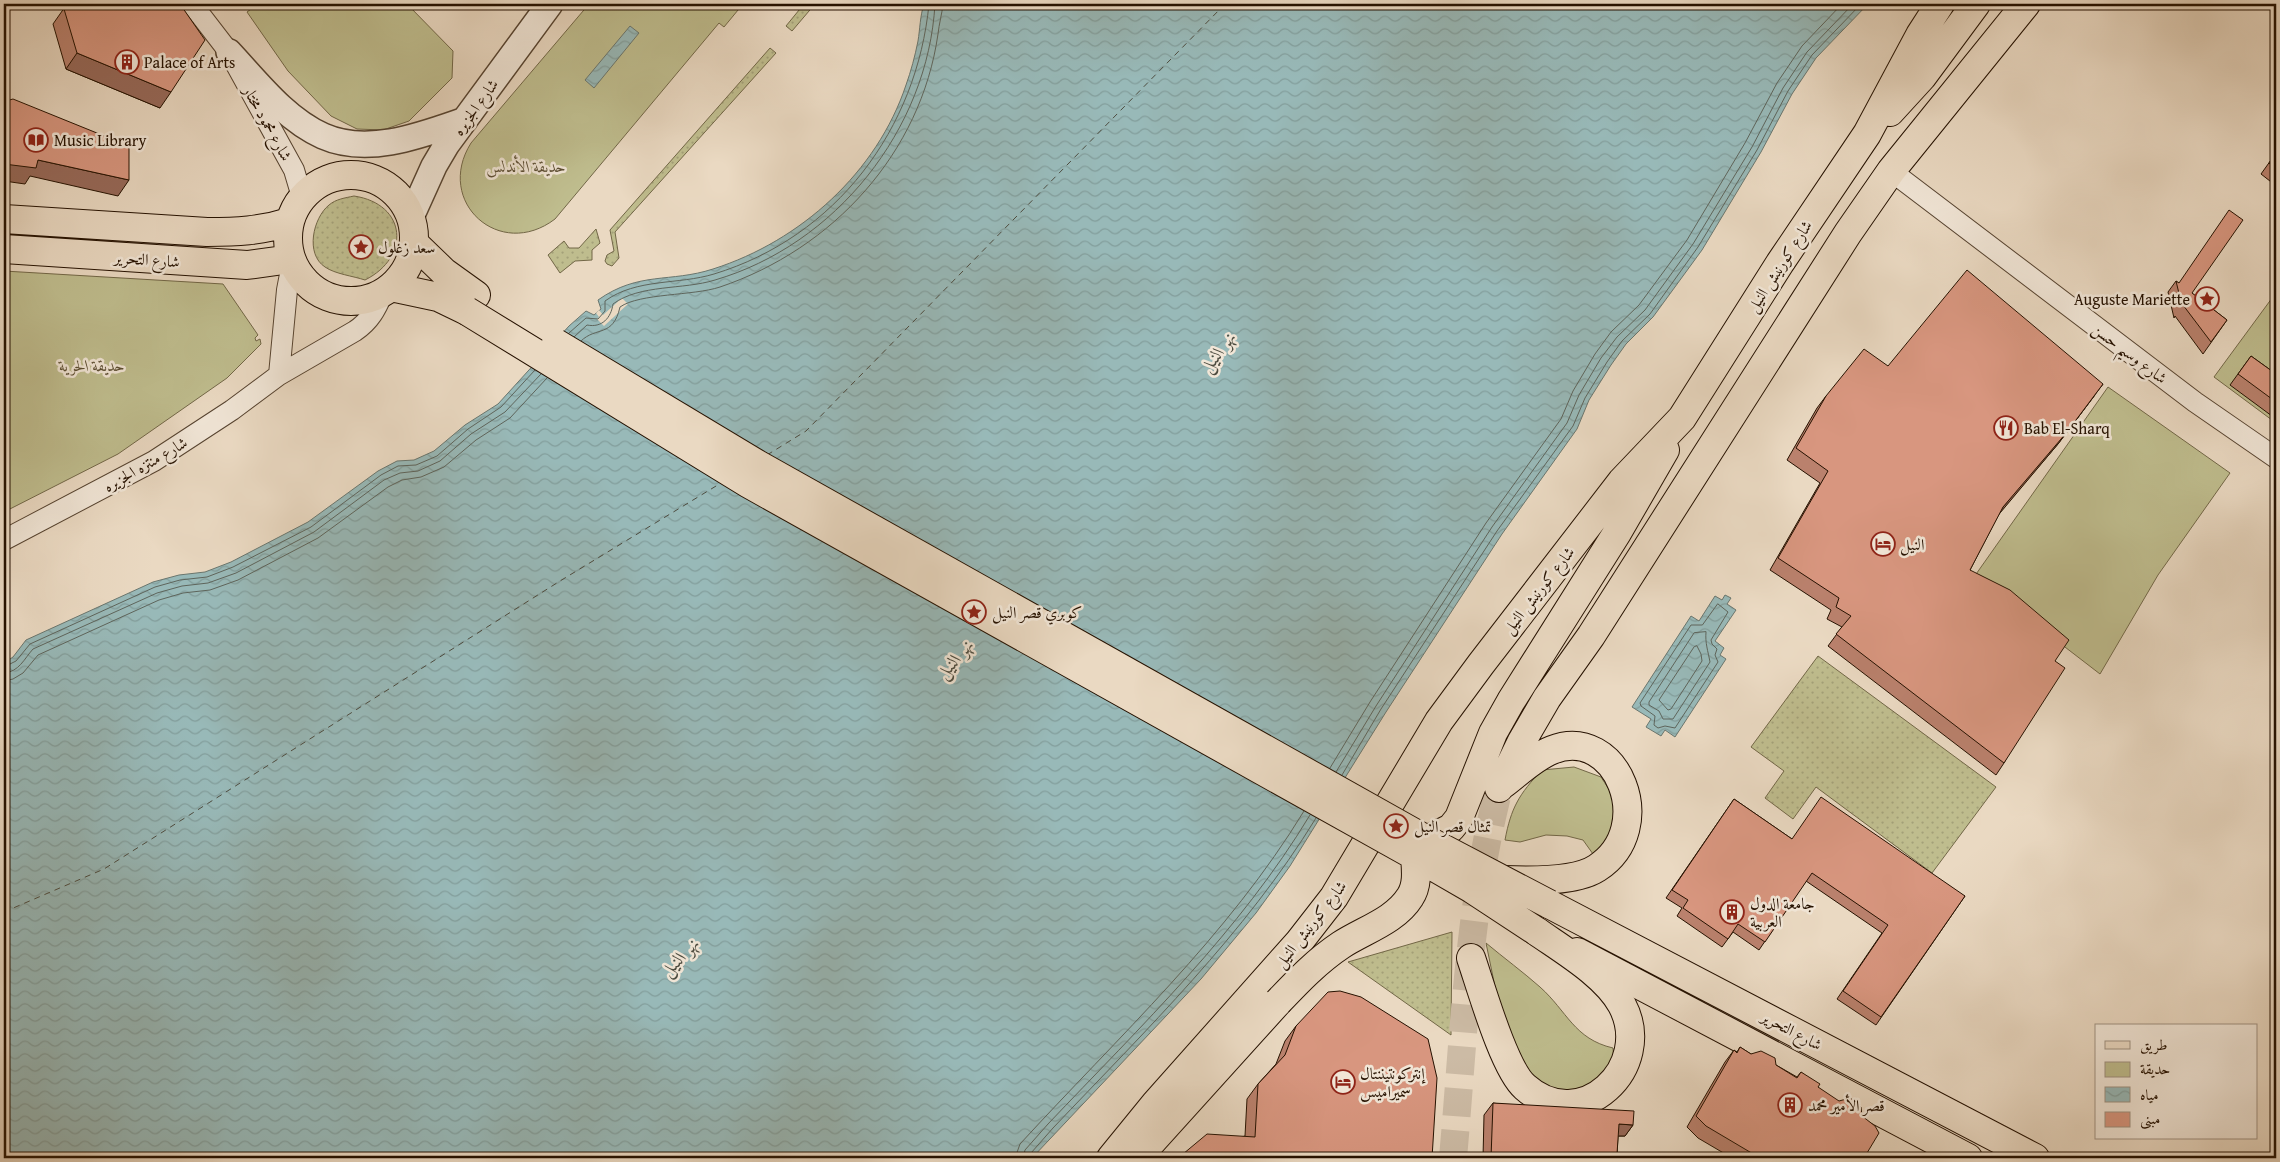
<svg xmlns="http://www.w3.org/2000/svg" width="2280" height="1162" font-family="'Gentium Book Plus',Amiri,serif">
<defs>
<pattern id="grass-dots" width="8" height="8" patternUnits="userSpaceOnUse" patternTransform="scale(1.25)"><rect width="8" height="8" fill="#bfbd8e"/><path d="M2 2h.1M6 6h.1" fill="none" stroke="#a4a179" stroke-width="1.8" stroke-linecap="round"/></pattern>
<pattern id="water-waves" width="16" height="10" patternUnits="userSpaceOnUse" patternTransform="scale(1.25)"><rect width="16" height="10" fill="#98b9b8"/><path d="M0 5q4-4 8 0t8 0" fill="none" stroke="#839e9c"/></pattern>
</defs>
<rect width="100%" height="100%" fill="#ead9c2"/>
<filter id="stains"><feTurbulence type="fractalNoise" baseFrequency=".004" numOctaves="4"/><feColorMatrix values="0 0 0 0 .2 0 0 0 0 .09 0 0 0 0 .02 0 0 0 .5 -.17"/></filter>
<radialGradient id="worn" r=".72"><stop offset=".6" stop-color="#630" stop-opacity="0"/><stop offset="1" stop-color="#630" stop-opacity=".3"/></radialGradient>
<path fill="url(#grass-dots)" stroke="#726747" d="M804,4H815L792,31L786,26Z
M770,48L776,53L615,232L619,258L612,266L607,264L605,261L607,255L614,251L610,230Z
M354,196C407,204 411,257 365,280C353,276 335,274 325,267C305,254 313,218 329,205C336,199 345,198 354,196Z
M596,229L600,243L592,250V260L575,261L560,273L548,255L564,241L569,248H579Z
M1818,656L1996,787L1932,873L1816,787L1793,819L1765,798L1784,771L1751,747Z
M1452,932L1451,1035L1348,962Z"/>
<path fill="#bfbd8e" stroke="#726747" d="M258,4H407L453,51L452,78L409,121L383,130L357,129L331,116L288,71L247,12Z
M589,4H743L724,27L719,23L555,219C500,261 434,202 471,143Z
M4,271L223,284L258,335L255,338L256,341L260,339L261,344L227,378L118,454L4,512Z
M2275,294H2276V423L2214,377Z
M2108,387L2230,473L2158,575L2100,674L1974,577Z
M1574,767L1601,777C1605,784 1612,792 1615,801C1622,822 1611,844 1593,854L1583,840L1567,836L1546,835L1520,842L1505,840C1511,808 1519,794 1542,770Z
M1486,943C1504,958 1523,972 1540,987C1567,1011 1574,1039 1613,1048L1614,1061L1599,1079L1575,1093L1548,1091L1524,1071L1500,1011Z"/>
<path fill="url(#water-waves)" stroke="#6a766e" d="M924,4H1868L1816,58L1792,94L1761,152L1702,250L1653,317L1626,344L1611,365L1589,400L1577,429L1502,534L1386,712L1290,866L1256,913L1201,979L1032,1158H4V663L13,657L26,640L153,582L179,575L205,572L231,562L308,522L378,471L397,461L414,460L434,451L465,425L498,404L569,326L586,311L594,315L601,309L598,300C639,271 670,283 713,269C801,241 877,172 906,85C911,71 915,56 918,41C920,29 920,16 924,4Z
M630,26L639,33L594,88L585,80Z
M1725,595L1731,598L1727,604L1736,610L1715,641L1724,648L1720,655L1726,659L1675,737L1665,730L1661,736L1646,727L1651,719L1632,707L1691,616L1699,621L1715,596L1722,600Z"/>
<path fill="#ead9c2" d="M622,298L628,304L604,326L597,319L599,317L596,313L599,310L603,315Z"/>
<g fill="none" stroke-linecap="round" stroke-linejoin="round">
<path stroke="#5e655c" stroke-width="1" d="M569,333L586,318L598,319L605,311V301C637,278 678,285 714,274C836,237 917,129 929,4
M574,337L587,325C602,328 611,318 613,304C640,284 683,290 715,280C835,245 928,130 935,4
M581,341C596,326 613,338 620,307C640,293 693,296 720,287C833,249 921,153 938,34C939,24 942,14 943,4
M1718,604L1728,612L1711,640L1712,644L1717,649L1715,655L1718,662L1675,728L1665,726L1658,728L1654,725L1655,716L1641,706L1640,703L1691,625H1702Z
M1706,632C1705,643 1708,651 1710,662L1673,719H1663L1659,711L1649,705V702L1694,633Z
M1697,646L1701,654L1702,661L1671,709L1668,710L1659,700L1694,647Z
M4,667L16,661L30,644L155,587L180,580L207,577L233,567L311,527L381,475L398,466L416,465L437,456L468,429L501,407L535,370
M4,673C19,672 24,659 33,649L157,593L182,586L208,583L236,573L314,532L384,480L400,473L418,471L440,461L471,434L505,412L541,374
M4,681L13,679L23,673L38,655L159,600L183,593L210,590L238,580L318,538L388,487L402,480L421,477L444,467L476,440L510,418L547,378
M1330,768L1370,702L1486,523L1561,419L1573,391L1595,354L1611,332L1639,305L1687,240L1745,143L1777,83L1802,46L1842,4
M1336,772L1376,706L1492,527L1567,423L1579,395L1601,358L1617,337L1645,310L1693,244L1752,147L1783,88L1807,52L1853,4
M1342,775L1381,709L1497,531L1573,426L1585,398L1607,362L1622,341L1650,314L1698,247L1757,150L1788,91L1812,55L1861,4
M1015,1158L1020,1144C1118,1037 1228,936 1304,811
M1023,1158L1025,1150L1048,1124C1141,1026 1240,931 1310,815
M1029,1158L1031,1153L1053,1128C1146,1030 1245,934 1316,818"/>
<path stroke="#4d4c40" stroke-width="1" stroke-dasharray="6 5" stroke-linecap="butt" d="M767,455L806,431L1225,4
M4,912L104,869L560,581L721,483"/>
<path stroke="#ccbba5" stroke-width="28" stroke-dasharray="28 14" stroke-linecap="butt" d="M1453,1158C1464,1035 1468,908 1499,788"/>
<g stroke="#564330" stroke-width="22">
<path id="minor" d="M192,4L229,52L294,170L302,197
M1891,171L2195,402L2276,458
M279,375L287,290L292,264
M4,540L154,461L232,410L279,375L355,331C370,321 376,309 383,293"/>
</g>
<g stroke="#564330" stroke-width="28">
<path id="tertiary" d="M229,52C257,82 285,119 323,136C368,156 422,135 465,120
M411,217L434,166L447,144L550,4"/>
</g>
<g stroke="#251100" stroke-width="30">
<path id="primary" d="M288 238a63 63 0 1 1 126 0a63 63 0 1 1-126 0Z
M4,219L207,232C236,232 261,231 289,222
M414,243L444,272L476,295
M4,249L247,265L291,259
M391,287L438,297L467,311
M1549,904L2035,1158
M1577,952L1968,1158
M1137,1158L1278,1002"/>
</g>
<g stroke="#251100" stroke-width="30">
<path id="trunk" d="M1890,112L1922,77L1976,4
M1502,785C1517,774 1534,757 1552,750C1617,724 1659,828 1597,868C1576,882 1528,881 1503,880
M1499,788L1522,741L1547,698L1591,636L1848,233L1891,171L2026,4
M1427,840L1451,828L1459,818L1493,733L1511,701L1617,533L1665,450
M1471,958C1481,987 1504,1069 1525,1087C1581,1137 1655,1067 1622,1005C1606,975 1563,950 1536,931
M1111,1158L1155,1104L1299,942L1334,897L1439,721L1481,664L1622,481L1682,418L1780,263L1867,134L1920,35L1940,4"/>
</g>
<use href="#minor" stroke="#f1e6d7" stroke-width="20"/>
<use href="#tertiary" stroke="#f1e6d7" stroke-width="25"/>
<use href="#primary" stroke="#ead9c2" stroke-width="28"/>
<use href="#trunk" stroke="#ead9c2" stroke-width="28"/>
<g stroke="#251100" stroke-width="30" stroke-linecap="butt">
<path id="primary-bridge" d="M467,311L749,484L1415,856L1472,889L1536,931
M556,343L759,465L1427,840L1549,904
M1278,1002C1298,981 1317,961 1341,945C1364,930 1395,921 1410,897C1418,885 1416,870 1415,856"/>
</g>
<use href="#primary-bridge" stroke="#ead9c2" stroke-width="28"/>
</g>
<path fill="#ba816d" stroke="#251100" d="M67,4L160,108L66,69L53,24Z
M2276,153V184L2275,185L2261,174Z
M2276,243V253L2272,250Z
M2176,281L2227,320L2203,354L2175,316L2174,318L2168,292Z
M2251,356L2276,374V419L2230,385Z
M2095,395L2058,444L2000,512L1970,570L2055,661L2004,763L1996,775L1828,646L1842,627L1827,619L1831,610L1770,570L1820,483L1787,460L1817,408L1826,396Z
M1734,799L1792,839L1965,896L1876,1025L1837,999L1882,933L1806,881L1759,950L1733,932L1722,947L1677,916L1682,908L1666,898Z
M1296,1026L1432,1158H1180L1183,1154L1245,1136L1247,1099L1258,1084L1276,1064L1285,1041Z
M1740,1047L1751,1054L1776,1065L1797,1077L1801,1072L1818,1087L1864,1158H1732L1698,1138L1687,1127L1725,1062L1734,1050L1737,1052Z
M1493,1103L1633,1125L1625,1136H1618L1617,1154L1631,1158H1483L1484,1115Z"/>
<path fill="#976959" stroke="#251100" d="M77,53L171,92L160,108L66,69Z
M38,160L129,180L118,196L30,176L25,184L4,181V164Z
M2103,384L2058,444L1995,519L2003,507Z
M1619,1124L1633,1125L1625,1136H1610Z"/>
<path fill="#d8967f" stroke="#251100" d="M67,4H180L205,40L171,92L77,53L64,9Z
M13,99L129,146V180L38,160L36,168L4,164V102L6,101Z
M2276,153V169L2269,163Z
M2229,210L2243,220L2192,293L2227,320L2211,342L2183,305L2182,306L2176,281L2179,283Z
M1967,270L2103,384L2067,432L2003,507L1970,570L2010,590L2069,640L2055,661L2065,668L2004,763L1836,634L1851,616L1836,607L1839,598L1778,558L1828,471L1796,448L1826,396L1864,349L1888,366Z
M2251,356L2276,374V402L2238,374Z
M1821,797L1965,896L1881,1017L1843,991L1888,925L1812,873L1765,942L1738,924L1728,939L1683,908L1688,900L1672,890L1734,799L1792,839Z
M1340,991L1361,997L1428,1039L1437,1078L1432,1158H1183V1154L1207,1134L1255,1137L1258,1084L1285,1055L1296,1026L1328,992Z
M1740,1047L1751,1054L1761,1051L1775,1058L1776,1065L1797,1078L1801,1072L1820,1084L1818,1087L1839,1101L1850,1098L1856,1102L1861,1107L1862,1116L1875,1126L1879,1133L1864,1158H1760L1706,1126L1696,1116L1734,1050L1737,1053Z
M1493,1103L1634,1111L1633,1125L1619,1124L1617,1154L1631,1155V1158H1491Z"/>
<defs>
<g id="building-ring" transform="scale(1.25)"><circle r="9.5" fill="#f1e6d7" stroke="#8f2418" stroke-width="1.5"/><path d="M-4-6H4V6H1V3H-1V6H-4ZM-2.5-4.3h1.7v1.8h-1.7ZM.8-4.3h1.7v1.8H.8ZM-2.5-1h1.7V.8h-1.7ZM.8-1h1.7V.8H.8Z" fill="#8f2418"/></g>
<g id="library-ring" transform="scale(1.25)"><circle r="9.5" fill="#f1e6d7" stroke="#8f2418" stroke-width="1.5"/><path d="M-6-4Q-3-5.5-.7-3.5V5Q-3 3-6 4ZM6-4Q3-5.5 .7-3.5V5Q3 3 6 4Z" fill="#8f2418"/></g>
<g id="sight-ring" transform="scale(1.25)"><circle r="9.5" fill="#f1e6d7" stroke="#8f2418" stroke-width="1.5"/><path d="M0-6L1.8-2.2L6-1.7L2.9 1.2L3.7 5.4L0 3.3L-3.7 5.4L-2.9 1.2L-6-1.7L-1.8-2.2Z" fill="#8f2418"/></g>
<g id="restaurant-ring" transform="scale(1.25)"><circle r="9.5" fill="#f1e6d7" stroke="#8f2418" stroke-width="1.5"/><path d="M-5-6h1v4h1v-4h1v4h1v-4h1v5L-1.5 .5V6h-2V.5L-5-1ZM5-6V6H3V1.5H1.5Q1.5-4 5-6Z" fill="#8f2418"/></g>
<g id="hotel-ring" transform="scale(1.25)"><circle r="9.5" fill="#f1e6d7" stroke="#8f2418" stroke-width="1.5"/><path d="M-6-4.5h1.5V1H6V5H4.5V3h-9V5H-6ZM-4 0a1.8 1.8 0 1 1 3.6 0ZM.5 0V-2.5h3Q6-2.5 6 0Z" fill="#8f2418"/></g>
</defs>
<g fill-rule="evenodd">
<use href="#building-ring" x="127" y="62"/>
<use href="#library-ring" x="36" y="140"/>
<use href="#sight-ring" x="361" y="247"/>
<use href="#sight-ring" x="2207" y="299"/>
<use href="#restaurant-ring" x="2006" y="428"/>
<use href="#hotel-ring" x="1883" y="544"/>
<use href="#sight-ring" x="974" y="612"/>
<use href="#sight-ring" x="1396" y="826"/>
<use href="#building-ring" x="1732" y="912"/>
<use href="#hotel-ring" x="1343" y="1082"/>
<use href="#building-ring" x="1790" y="1105"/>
</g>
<g text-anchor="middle" stroke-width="5" stroke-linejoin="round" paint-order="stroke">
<g font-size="16" fill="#251100" stroke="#f1e6d7" text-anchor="start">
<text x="144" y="68">Palace of Arts</text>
<text x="54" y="146">Music Library</text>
<text x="378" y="253">سعد زغلول</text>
<text x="2190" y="305" text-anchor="end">Auguste Mariette</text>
<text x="2024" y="434">Bab El-Sharq</text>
<text x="1900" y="550">النيل</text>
<text x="992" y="618">كوبري قصر النيل</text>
<text x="1414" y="832">تمثال قصر النيل</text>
<text x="1750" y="909">جامعة الدول<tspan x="1750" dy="18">العربية</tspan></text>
<text x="1360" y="1079">إنتركونتيننتال<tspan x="1360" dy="18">سميراميس</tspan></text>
<text x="1808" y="1111">قصر الأمير محمد</text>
</g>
<g font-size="16" fill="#251100" stroke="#f1e6d7">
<text transform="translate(475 107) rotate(-54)" y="6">شارع الجزيره</text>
<text transform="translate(268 123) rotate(61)" y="6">شارع محمود مختار</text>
<text transform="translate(147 259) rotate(4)" y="6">شارع التحرير</text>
<text transform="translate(1779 266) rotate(-57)" y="6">شارع كورنيش النيل</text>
<text transform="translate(2130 353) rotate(37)" y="6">شارع وسيم حسن</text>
<text transform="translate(145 464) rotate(-30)" y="6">شارع منتزه الجزيره</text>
<text transform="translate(1538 590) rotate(-52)" y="6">شارع كورنيش النيل</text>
<text transform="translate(1310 924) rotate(-52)" y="6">شارع كورنيش النيل</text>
<text transform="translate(1792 1030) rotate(28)" y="6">شارع التحرير</text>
</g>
<g font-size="16" font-style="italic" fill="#5b4d32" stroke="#f1e6d7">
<text x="526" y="172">حديقة الأندلس</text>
<text x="92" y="371">حديقة الحرية</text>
</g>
<g font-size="18" font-style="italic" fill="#4d4c40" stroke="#f1e6d7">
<text transform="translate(1218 352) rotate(-53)" y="6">نهر النيل</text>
<text transform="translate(955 659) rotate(-49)" y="6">نهر النيل</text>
<text transform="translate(680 957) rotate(-46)" y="6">نهر النيل</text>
</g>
</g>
<rect width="2280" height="1162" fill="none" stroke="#ead9c2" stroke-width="20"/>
<rect x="5" y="5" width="2270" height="1152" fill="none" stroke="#251100" stroke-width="2.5"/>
<rect x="10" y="10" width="2260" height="1142" fill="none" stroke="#251100"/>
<rect x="2095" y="1024" width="162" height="115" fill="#f1e6d7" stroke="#9f9181"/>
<rect x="2105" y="1041" width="25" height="8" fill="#ead9c2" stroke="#9f9181"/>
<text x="2140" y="1050" font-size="15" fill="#251100">طريق</text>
<rect x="2105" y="1062" width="25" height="15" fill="#bfbd8e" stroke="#9f9181"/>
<text x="2140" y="1074" font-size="15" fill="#251100">حديقة</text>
<rect x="2105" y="1087" width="25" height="15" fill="url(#water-waves)" stroke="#9f9181"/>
<text x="2140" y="1100" font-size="15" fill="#251100">مياه</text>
<rect x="2105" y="1112" width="25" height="15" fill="#d8967f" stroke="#9f9181"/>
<text x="2140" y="1124" font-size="15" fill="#251100">مبنى</text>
<rect width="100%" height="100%" filter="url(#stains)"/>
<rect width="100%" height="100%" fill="url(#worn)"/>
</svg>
